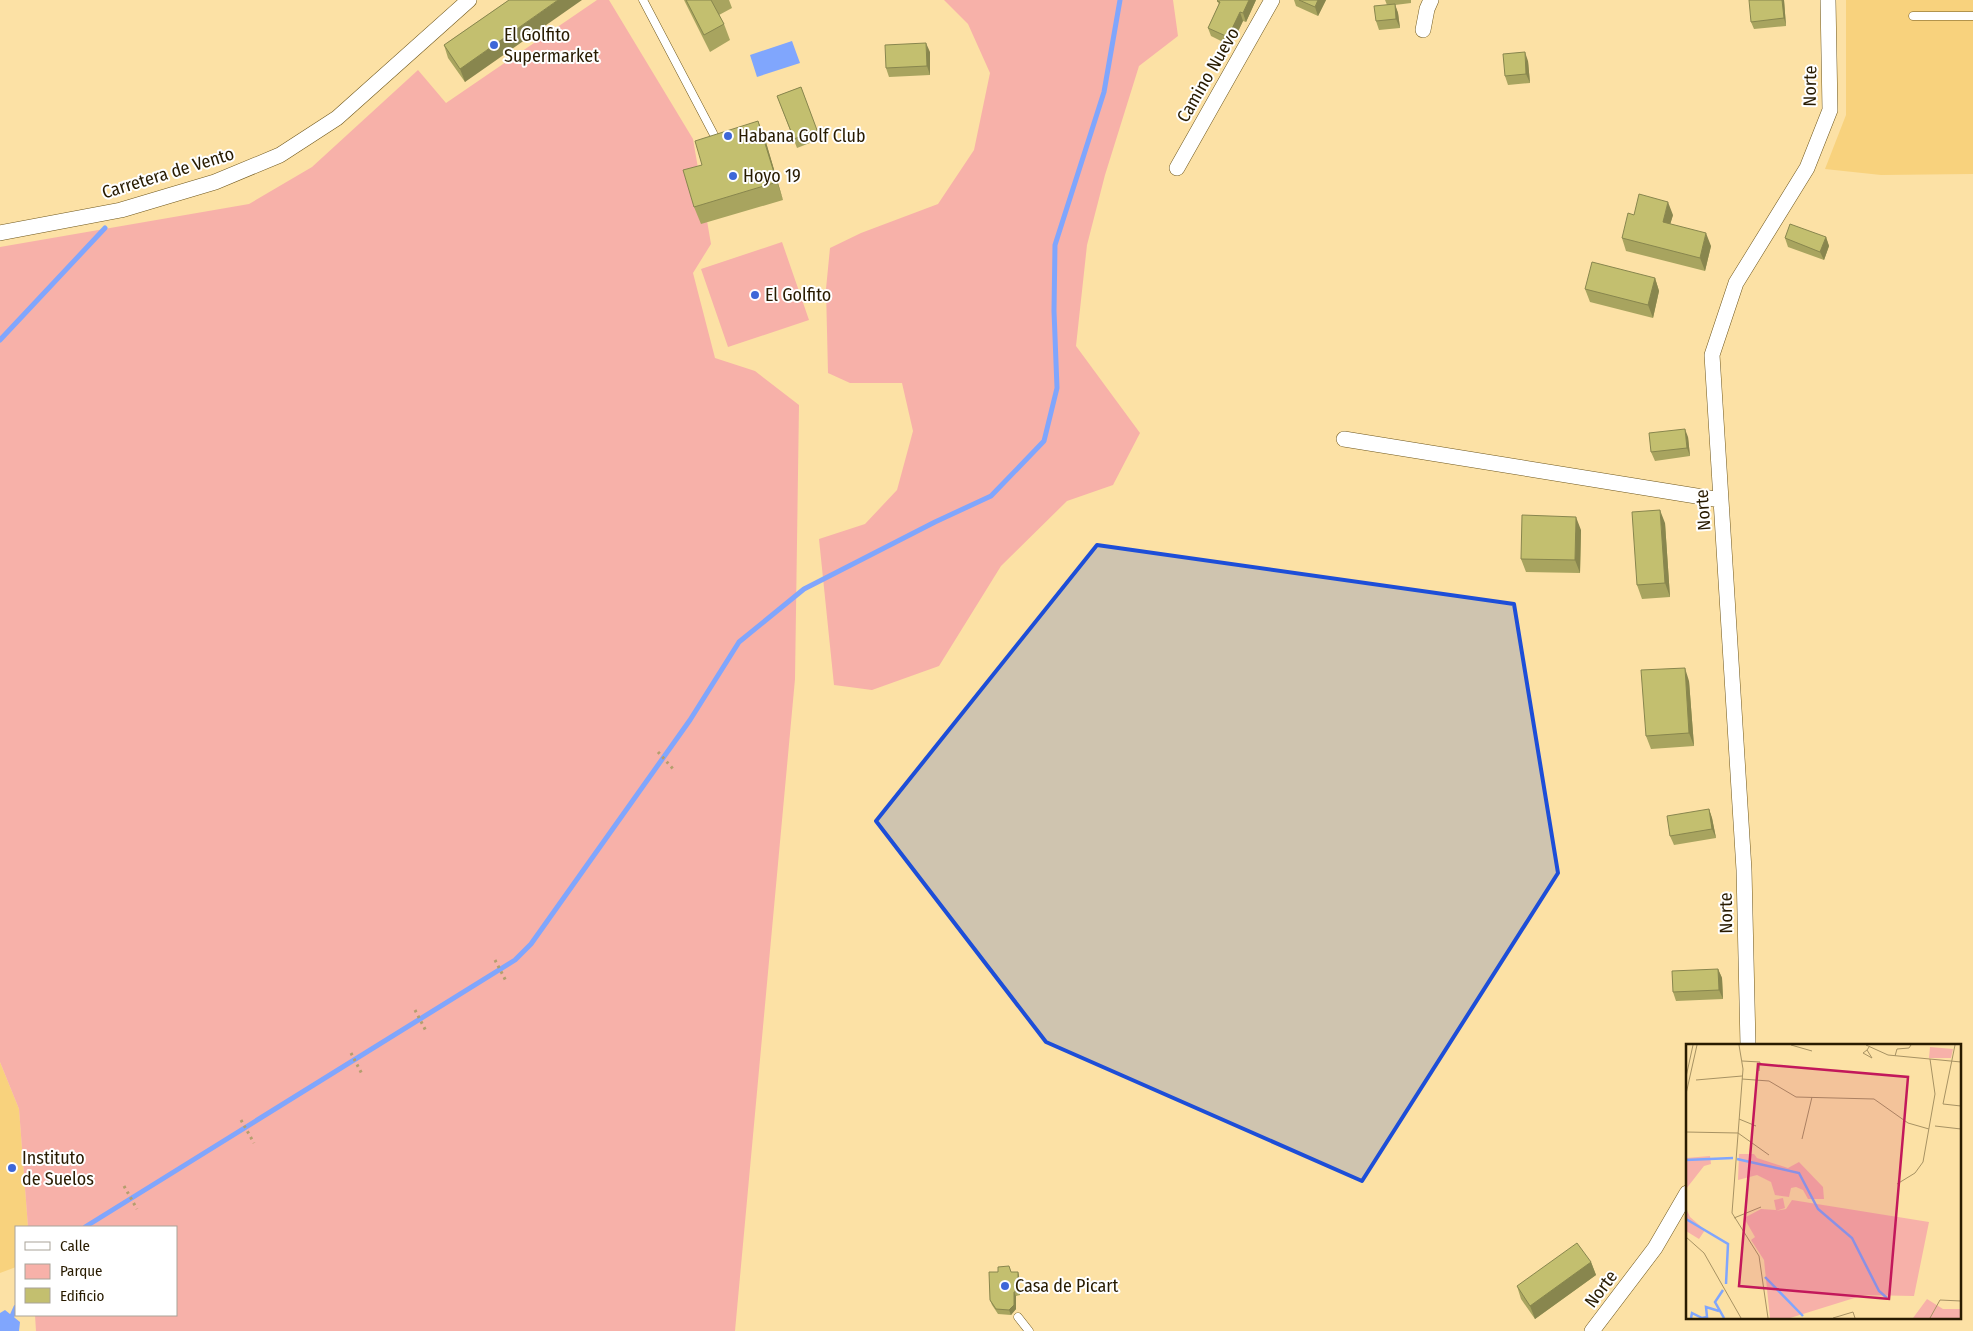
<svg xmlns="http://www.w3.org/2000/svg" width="1973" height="1331" font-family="'Fira Sans Condensed',sans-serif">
<rect width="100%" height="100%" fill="#fce1a5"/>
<path fill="#f8d27d" d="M1846,0H1973V174L1881,175L1825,169L1846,115Z
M0,1062L19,1109L28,1227H16V1267L0,1273Z"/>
<path fill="#f7b1a9" d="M597,0H609L693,139L711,244L693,273L715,358L755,371L799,405L795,679L735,1331H36L35,1315H176V1227H28L19,1109L0,1062V247L249,204L312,167L418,70L446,103Z
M944,0H1173L1178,36L1139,66L1105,175L1087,245L1076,346L1140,433L1113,485L1067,501L1001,566L939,666L872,690L834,685L819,539L865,524L897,490L913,431L902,383H850L828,373L826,289L830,248L861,233L938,204L974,150L990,73L968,24Z
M782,242L809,320L728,347L701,269Z"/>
<path fill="#80a6fd" d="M792,41L800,63L757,77L750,55Z
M5,1310L20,1322L19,1331H0V1313Z"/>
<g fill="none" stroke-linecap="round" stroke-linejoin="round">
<path stroke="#80a6fd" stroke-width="5" d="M0,340L105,228
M85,1227L515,960L531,944L690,720L739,642L804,589L935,522L991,496L1044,441L1057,388L1054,311L1055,245L1104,92L1120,0
M8,1331L12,1316L16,1307"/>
<g stroke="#6f571c" stroke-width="9">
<path id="service" d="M643,0L713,133
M1913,16H1973
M1018,1317L1029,1331"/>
</g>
<g stroke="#6f571c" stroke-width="16">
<path id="minor" d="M1423,30L1427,9L1431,0
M1177,168L1272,0
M0,233L121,210L215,182L280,155L337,118L469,0
M1344,439L1721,500
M1748,1045L1744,870L1712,355L1736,283L1807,168L1830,110L1828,0
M1592,1331L1655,1248L1687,1193"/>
</g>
<path stroke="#b49e6d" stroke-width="3" stroke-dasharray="2.5 4" stroke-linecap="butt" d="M658,752L674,770
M495,960L507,983
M415,1010L427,1033
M351,1053L363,1076
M241,1120L254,1143
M124,1186L137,1209"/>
<use href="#service" stroke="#fff" stroke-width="8"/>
<use href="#minor" stroke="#fff" stroke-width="15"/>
</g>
<path fill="#a8a45f" d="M509,0L465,82L448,58L444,45Z
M684,0H729L732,8L719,15L724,24L730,40L710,52Z
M1256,0L1246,22L1243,21L1231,46L1211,36L1208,28L1219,4L1217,1Z
M1294,0H1326L1318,16L1296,6Z
M1385,0H1411V3L1395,5L1398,13L1400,28L1379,30L1376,21L1387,5Z
M1784,0L1786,26L1754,29L1751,22Z
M930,52V75L889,77L886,68Z
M1528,61L1530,83L1508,85L1505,76Z
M801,87L820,139L797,148L777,96Z
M758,121L765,139L783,200L701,224L694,207L702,165Z
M1634,215H1673L1670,224L1711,246L1705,271L1626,251L1622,238Z
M1826,237L1829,246L1824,260L1788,247L1785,238Z
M1655,278L1659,291L1653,318L1590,302L1585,289Z
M1688,437L1690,456L1655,461L1651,452Z
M1665,523L1670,597L1642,599L1637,585Z
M1581,530L1580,573L1526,572L1521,559Z
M1689,681L1694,746L1651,749L1646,736Z
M1709,809L1712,818L1716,838L1674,845L1670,836Z
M1718,969L1722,978L1723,999L1676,1001L1673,992Z
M1591,1262L1596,1275L1535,1319L1521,1299L1517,1286Z
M1011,1272H1018L1019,1276L1020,1295L1016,1296V1309L1011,1315L998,1314L992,1305L990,1300Z"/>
<path fill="#88864e" d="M558,0H582L465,82L460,69Z
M1249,0H1256L1246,22L1243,13Z
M1318,0H1326L1318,16L1315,7Z
M1782,0H1784L1786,26L1784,18Z
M1395,4L1398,13L1400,28L1396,19Z
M1240,12L1243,21L1231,46L1228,37Z
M926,43L930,52V75L927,66Z
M1525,52L1528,61L1530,83L1526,74Z
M758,121L765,139L783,200L777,182Z
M1668,202L1673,215L1667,235L1663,222Z
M1706,233L1711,246L1705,271L1700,258Z
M1826,237L1829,246L1824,260L1820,252Z
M1655,278L1659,291L1653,318L1648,305Z
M1685,429L1688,437L1690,456L1687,448Z
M1660,510L1665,523L1670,597L1665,583Z
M1576,517L1581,530L1580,573L1575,560Z
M1685,668L1689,681L1694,746L1689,733Z
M1709,809L1712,818L1716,838L1712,829Z
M1718,969L1722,978L1723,999L1719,990Z
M1591,1262L1596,1275L1535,1319L1530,1306Z
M1018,1272L1019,1276L1020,1295L1018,1291Z
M1014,1292L1016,1296V1309L1011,1315L1009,1310Z"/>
<path fill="#c3bf6f" stroke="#88864e" d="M509,0H558L460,69L444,45Z
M686,0H711L724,24L704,35Z
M1218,0H1249L1243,13L1240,12L1228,37L1208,28L1220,2L1217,1Z
M1299,0H1318L1315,7Z
M1749,0H1782L1784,18L1751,22Z
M1395,4L1396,19L1376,21L1374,6Z
M926,43L927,66L886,68L885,45Z
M1525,52L1526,74L1505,76L1503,54Z
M801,87L817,130L794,139L777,96Z
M758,121L777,182L694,207L683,170L702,165L695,141Z
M1639,194L1668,202L1663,222L1706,233L1700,258L1622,238L1628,213L1634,215Z
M1790,224L1826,237L1820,252L1785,238Z
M1592,262L1655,278L1648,305L1585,289Z
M1685,429L1687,448L1651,452L1649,433Z
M1660,510L1665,583L1637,585L1632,512Z
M1522,515L1576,517L1575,560L1521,559Z
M1685,668L1689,733L1646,736L1641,670Z
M1709,809L1712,829L1670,836L1667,816Z
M1718,969L1719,990L1673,992L1672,971Z
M1577,1243L1591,1262L1530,1306L1517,1286Z
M1009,1266L1011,1272H1018V1291L1014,1292V1305L1009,1310L996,1309L990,1300L989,1272H998V1267Z"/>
<path fill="#1d4ed8" fill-opacity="0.2" stroke="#1d4ed8" stroke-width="4" stroke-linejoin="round" d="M1097,545L1514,604L1558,873L1362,1181L1046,1042L876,821Z"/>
<g fill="#3e67d8" stroke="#fff" stroke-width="2">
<circle cx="494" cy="45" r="5"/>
<circle cx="728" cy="136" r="5"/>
<circle cx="733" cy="176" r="5"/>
<circle cx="755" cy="295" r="5"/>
<circle cx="12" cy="1168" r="5"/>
<circle cx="1005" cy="1286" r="5"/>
</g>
<g text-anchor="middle" stroke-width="4" stroke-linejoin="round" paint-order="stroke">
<g font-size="18" fill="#281b00" stroke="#fff" text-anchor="start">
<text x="504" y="41">El Golfito<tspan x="504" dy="21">Supermarket</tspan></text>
<text x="738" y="142">Habana Golf Club</text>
<text x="743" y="182">Hoyo 19</text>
<text x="765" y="301">El Golfito</text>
<text x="22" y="1164">Instituto<tspan x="22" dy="21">de Suelos</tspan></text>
<text x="1015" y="1292">Casa de Picart</text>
</g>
<g font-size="18" fill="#281b00" stroke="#fff">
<text transform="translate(1208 75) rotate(-60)" y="6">Camino Nuevo</text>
<text transform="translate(1810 86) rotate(-89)" y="6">Norte</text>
<text transform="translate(168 173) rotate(-17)" y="6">Carretera de Vento</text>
<text transform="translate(1703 510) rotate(-94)" y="6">Norte</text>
<text transform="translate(1726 913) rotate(-91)" y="6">Norte</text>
<text transform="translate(1601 1289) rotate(-53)" y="6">Norte</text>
</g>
</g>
<g transform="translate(1686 1044)">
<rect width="275" height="275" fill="#fce1a5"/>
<path d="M244,3L267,5L265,14H243ZM53,110H68L71,114L102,124L113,118L137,143L138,155H122L117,146L110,143L105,144L103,153L89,151L85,138L71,131L52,136ZM24,112L25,120L18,122L0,145V114ZM97,154L99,164L90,167L100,165L106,156L243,178L228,252L178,251L104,274H84L78,216L65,196L69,193L58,174L75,165L90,166L88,156ZM0,164L4,173L19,186L13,195L0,187ZM241,255L257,265H275V274H227Z" fill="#f7b1a9"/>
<path fill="none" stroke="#80a6fd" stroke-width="2.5" d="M51,115L113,129L132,165L166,194L193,247L201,254M0,116L47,114M0,175L42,200L40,240M79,233L117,272M37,246L29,258L38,274M5,274L6,269L16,274L21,273L20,263L33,267"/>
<path fill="none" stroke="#a79263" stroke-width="1" d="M53,1L57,25L46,169L73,212L82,274M105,1L126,7M180,1L202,11L275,18M269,1L257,60L275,62M181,6L186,14L177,9L181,6L183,3M209,12L211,5L223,4L225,1M56,17L74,18L73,27M0,33L7,1M56,35L83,37L110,53L188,55L222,79L243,85M10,36L56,32M0,50L11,1M53,75L70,82M249,82L275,85M0,88L52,89L83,111M116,95L126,53M211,140L229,129L237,118L249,50L244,15M48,174L75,163M0,193L18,209L55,274M147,274L167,268L169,274M244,274L254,256L275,257"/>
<path fill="#c2185b" fill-opacity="0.15" stroke="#c2185b" stroke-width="2.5" d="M72,20L222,33L203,255L53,242Z"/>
<rect width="275" height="275" fill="none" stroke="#281b00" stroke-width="2.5"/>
</g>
<rect x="15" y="1226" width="162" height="90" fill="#ffffff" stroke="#a9a499"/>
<rect x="25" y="1242" width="25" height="8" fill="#ffffff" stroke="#a9a499"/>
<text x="60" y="1251" font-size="15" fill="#281b00">Calle</text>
<rect x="25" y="1264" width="25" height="15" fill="#f7b1a9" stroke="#a9a499"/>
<text x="60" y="1276" font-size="15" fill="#281b00">Parque</text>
<rect x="25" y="1288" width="25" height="15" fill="#c3bf6f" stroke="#a9a499"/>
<text x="60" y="1301" font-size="15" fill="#281b00">Edificio</text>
</svg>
